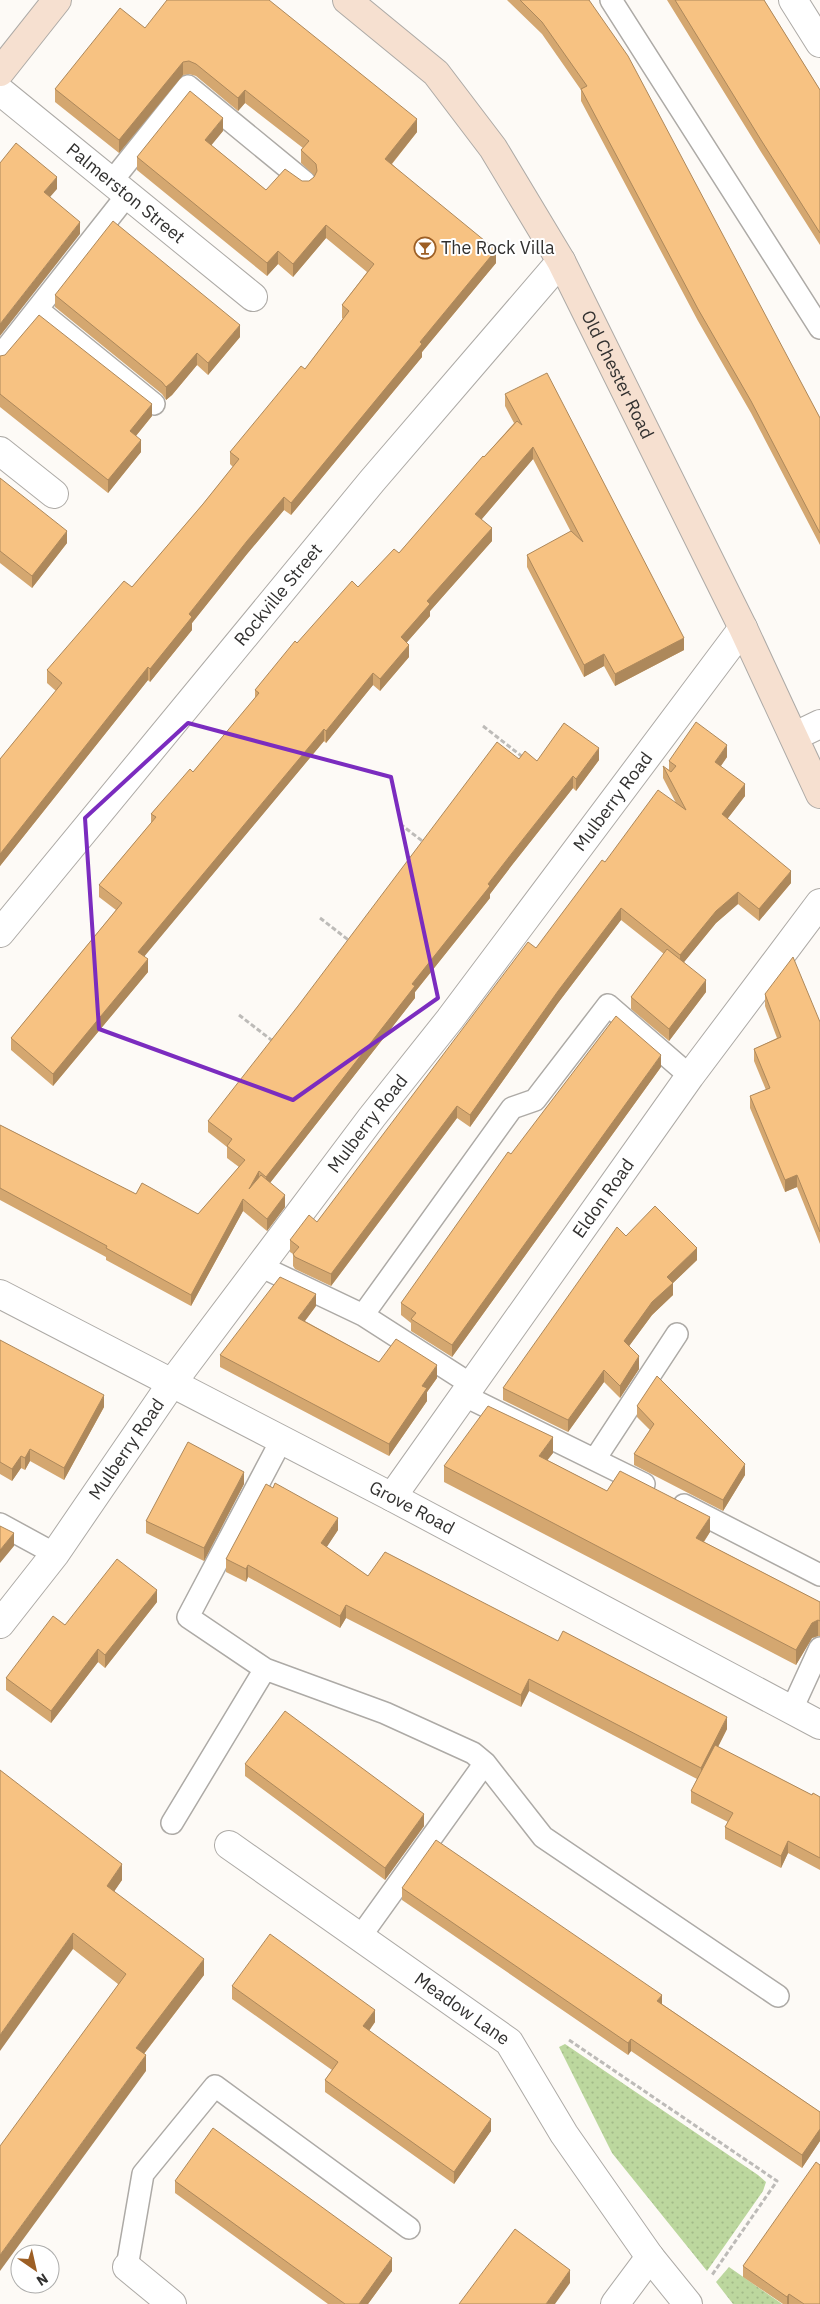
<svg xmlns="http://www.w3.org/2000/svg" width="820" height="2304" font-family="'IBM Plex Sans',sans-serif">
<defs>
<pattern id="green-dots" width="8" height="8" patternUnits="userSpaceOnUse" patternTransform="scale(1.25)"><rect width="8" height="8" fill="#bcd79e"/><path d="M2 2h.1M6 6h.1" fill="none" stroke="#a2b988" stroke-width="1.8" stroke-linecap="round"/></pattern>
</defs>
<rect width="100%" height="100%" fill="#fdfaf6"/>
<path fill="url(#green-dots)" d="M565,2044L758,2175L766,2182L763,2191L707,2271L612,2153L559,2047Z
M729,2267L782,2304H733L716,2282Z"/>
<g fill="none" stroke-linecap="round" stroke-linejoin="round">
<g stroke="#adaaa6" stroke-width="24">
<path id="lane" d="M611,0L820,328
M112,181L188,86L305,182
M37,309L154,404
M0,356L128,194
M260,1266L363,1315L472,1385
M363,1315L512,1108L535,1100L608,1005L690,1076
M465,1396L644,1484
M595,1459L677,1334
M684,1505L820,1575
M0,1524L55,1554
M265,1669L385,1713L473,1753L485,1763L543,1837L778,1996
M792,1709L820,1648
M172,1823L265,1669L188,1617L282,1439
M360,1937L485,1763
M127,2267L143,2174L215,2086L409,2228"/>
</g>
<g stroke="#adaaa6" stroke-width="30">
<g id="street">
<path d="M793,0L820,43"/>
<path id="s1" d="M0,91L253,297"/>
<path d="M0,451L54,494"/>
<path d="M795,736L820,724"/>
<path id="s2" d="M0,933L372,481L561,261"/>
<path id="s3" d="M0,1294L392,1497L820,1725"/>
<path id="s4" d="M392,1497L690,1076L820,903"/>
<path id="s5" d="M0,1624L55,1554L172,1383L260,1266L372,1117L450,1019L743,628"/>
<path id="s6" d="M229,1845L509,2042L564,2134L650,2257L688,2304"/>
<path d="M127,2267L172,2304"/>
<path d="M615,2304L650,2257"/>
</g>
</g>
<g stroke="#adaaa6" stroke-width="30">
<g id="secondary">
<path id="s7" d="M347,0L436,73L493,148L561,261L743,628L820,794"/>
<path d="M0,72L57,0"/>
</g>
</g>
<path stroke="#bdbbb8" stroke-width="3" stroke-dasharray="5 2.5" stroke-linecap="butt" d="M483,726L524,758
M400,824L425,843
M320,918L351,942
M239,1015L274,1042
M569,2040L777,2181L712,2275"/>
<use href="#lane" stroke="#fff" stroke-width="21"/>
<use href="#street" stroke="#fff" stroke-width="28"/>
<use href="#secondary" stroke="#f6e0d0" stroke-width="28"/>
</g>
<path fill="#d4a770" d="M507,0H589L820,418V545L751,413L698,321L581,101V90L542,34Z
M667,0H764L820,90V245L761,152Z
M145,28L417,132L392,164L496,263L422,352V357L291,515L284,510L247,554L192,623V630L150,682L148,680L0,866V759L56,691L47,683V670L132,587L203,504L233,467L230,464V452L305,369L343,319L342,318V305L367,272L326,238L293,277L278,264L267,276L137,170V157L223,131L211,145L266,190L302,181H309L314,177L315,176L301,163V150L303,148L245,103L238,111L196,76L189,74L183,75L119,153L55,102V89Z
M55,295L240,337L208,375L197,365L172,395L166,400L162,394L55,307Z
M0,356L152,416L136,436L141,452L108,493L0,407Z
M505,394L684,650L615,686L604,666L584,677L527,567V555L571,532L533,459L481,520L492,541L430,611V616L407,642L409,657L380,691L373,685L326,743L324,741L144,956L148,972L53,1086L11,1050V1038L116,910L99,897V885L151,823V814L193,772L255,699V690L297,643L358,587L399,553L514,423L505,406Z
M0,478L67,543L32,588L0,563Z
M727,757L721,766L745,796L727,819L791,883L759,921L738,904L716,923L684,962L706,992L669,1041L631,1009V997L664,954L621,920L558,1003L470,1127L457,1118L331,1286L295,1269L293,1266V1254L290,1252V1240L317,1222L605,862L676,803L663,778V766L669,770V761Z
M519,759L537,761L599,760L576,791L573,788L512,865L490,894V898L415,992V998L270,1183L285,1207L267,1231L243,1211L191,1306L106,1260V1257L0,1200V1125L136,1194L198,1214L239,1167L227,1158V1147L208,1132V1121Z
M765,994L820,1022V1244L797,1187L785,1192L750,1108V1096L766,1090L754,1061V1049L777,1038L765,1006Z
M661,1067L452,1357L411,1331V1323L401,1315V1303L511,1154Z
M626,1236L697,1260L673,1283V1295L652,1315L629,1346L639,1369L620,1398L604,1382L568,1432L503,1400V1388Z
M316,1306L305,1321L379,1362L437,1378L427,1392V1401L389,1456L220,1367V1355Z
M0,1340L104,1407L64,1480L30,1461L25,1470L21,1468L12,1481L0,1474Z
M637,1406L745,1475L723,1511L634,1465V1454L650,1430L637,1417Z
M553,1453L547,1460L607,1491L710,1532L704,1542L820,1602V1636H818L812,1638L796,1665L444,1482V1466Z
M244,1484L204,1561L146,1533V1521Z
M338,1530L326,1547L368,1576L727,1729L718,1747L812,1795L820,1797V1870L788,1853L781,1868L725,1839V1827L728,1822L691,1803V1791L697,1779L529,1691L521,1707L346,1618L340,1628L248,1577L246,1582L226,1572V1559Z
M157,1602L105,1668L98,1662L51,1723L6,1690V1678L65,1625Z
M245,1764L424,1826L385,1880L245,1776Z
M0,1770L122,1880L114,1891L204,1975L144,2054L146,2071L118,1984L73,1949Z
M402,1888L662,2004L820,2112V2141L802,2168L631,2051L628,2055L402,1900Z
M232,1986L375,2022L369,2031L491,2131L454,2184L325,2092V2080L332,2070L232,1999Z
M175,2181L392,2271L368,2304H328L175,2193Z
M743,2266L820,2304H783L743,2277Z"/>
<path fill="#ad885b" d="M183,62V75L119,153V140Z
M245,90V103L238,111V98Z
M223,118V131L205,153V140Z
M417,119V132L385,172V159Z
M57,177V189L44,204V192Z
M80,222V234L0,336V324Z
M326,225V238L293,277V264Z
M496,250V263L422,352V357L291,515V503L420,342Z
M278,251V264L267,276V263Z
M240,325V337L208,375V363Z
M197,353V365L172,395L166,400V387Z
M152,404V416L130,443V431Z
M141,440V452L108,493V480Z
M533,447V459L475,527V514Z
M284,497V510L247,554L192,623V630L150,682V669L189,614L247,541Z
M492,528V541L430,611V616L401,649V637L427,601Z
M67,531V543L32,588V576Z
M684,638V650L615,686V674Z
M409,645V657L380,691V679Z
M604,654V666L584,677V665Z
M148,667V680L0,866V854Z
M373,673V685L326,743V731Z
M324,729V741L138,964V952Z
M727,745V757L715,774V762Z
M599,748V760L576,791V779Z
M573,776V788L512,865L490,894V898L415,992V998L266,1188V1177L488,884Z
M745,784V796L722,826V814Z
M791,871V883L759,921V909Z
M738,892V904L716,923L680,967V955L716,911Z
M621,908V920L558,1003L470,1127V1115L558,991Z
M148,959V972L53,1086V1074Z
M706,980V992L669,1041V1029Z
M661,1055V1067L452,1357V1345Z
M457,1106V1118L331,1286V1274Z
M259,1171V1183L249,1189Z
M797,1175V1187L785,1192V1180Z
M285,1195V1207L267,1231V1219Z
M243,1199V1211L191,1306V1295Z
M697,1248V1260L673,1283V1295L652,1315L624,1353V1341L667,1277Z
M316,1294V1306L298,1330V1318Z
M639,1356V1369L620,1398V1386Z
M437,1365V1378L427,1392V1401L389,1456V1444L422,1386Z
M604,1370V1382L568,1432V1420Z
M104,1395V1407L64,1480V1468Z
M553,1437V1453L539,1471V1456Z
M30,1449V1461L25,1470V1458Z
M21,1456V1468L12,1481V1469Z
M745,1464V1475L723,1511V1500Z
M244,1472V1484L204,1561V1548Z
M710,1517V1532L696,1553V1538Z
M338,1518V1530L321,1556V1543Z
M14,1533V1546L0,1563V1550Z
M248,1565V1577L246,1582V1569Z
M157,1590V1602L105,1668V1655Z
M346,1605V1618L340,1628V1616Z
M818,1620V1636L812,1638L796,1665V1650L812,1623Z
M98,1649V1662L51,1723V1711Z
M529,1679V1691L521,1707V1695Z
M727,1717V1729L701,1780V1768Z
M424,1814V1826L385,1880V1868Z
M788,1841V1853L781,1868V1856Z
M122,1864V1880L107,1902V1886Z
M73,1933V1949L0,2051V2035Z
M204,1959V1975L136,2064V2048Z
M662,1995V2007L657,2001Z
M375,2010V2022L363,2039V2026Z
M631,2039V2051L628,2055V2043Z
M146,2055V2071L0,2271V2255Z
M491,2119V2131L454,2184V2172Z
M820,2129V2141L802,2168V2155Z
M392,2258V2271L368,2304H359Z
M570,2270V2283L555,2304H546Z
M789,2294V2304H787V2297Z"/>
<path fill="#f7c282" stroke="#ad885b" d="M167,0H269L417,119L385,159L496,250L420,342L422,344L291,503L284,497L247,541L189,614L192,617L150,669L148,667L0,854V759L62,683L47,670L124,581L132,587L203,504L239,459L230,452L301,366L305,369L349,311L342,305L374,264L326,225L293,264L278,251L267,263L137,157L190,91L223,118L205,140L266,190L285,169L302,181H309L314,177L317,171L316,164L301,150L309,141L245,90L238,98L196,64L189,61L183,62L119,140L55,89L120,8L145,28Z
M520,0H589L628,56L820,418V533L751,401L698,309L581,89L587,86L542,22Z
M675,0H764L820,90V233L761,140Z
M16,143L57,177L44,192L80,222L0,324V163Z
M113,221L240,325L208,363L197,353L172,382L166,387L162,382L55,295Z
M39,315L152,404L130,431L141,440L108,480L0,394V356L5,355Z
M547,373L684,638L615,674L604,654L584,665L527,555L571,531L583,542L533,447L475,514L492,528L427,601L430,604L401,637L409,645L380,679L373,673L326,731L324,729L138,952L148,959L53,1074L11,1038L122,903L99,885L156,817L151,814L190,769L193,772L259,693L255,690L295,641L297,643L352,581L358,587L394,549L399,553L483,456L484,457L517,421L522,425L505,394Z
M0,478L67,531L32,576L0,551Z
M696,722L727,745L715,762L745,784L722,814L791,871L759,909L738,892L716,911L680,955L621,908L558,991L470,1115L457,1106L331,1274L295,1257L293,1254L299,1247L290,1240L309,1215L317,1222L528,942L536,948L602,860L605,862L658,790L686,810L663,766L671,772L676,766L669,761Z
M564,723L599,748L576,779L573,776L512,853L488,884L490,886L412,984L415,986L266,1177L259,1171L249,1189L261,1175L285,1195L267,1219L243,1199L191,1295L106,1248L107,1246L0,1188V1125L136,1194L142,1183L198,1214L245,1160L227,1146L232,1139L208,1121L298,1006L497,742L519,759L525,751L537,761Z
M667,949L706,980L669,1029L631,997Z
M793,957L820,1022V1232L797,1175L785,1180L750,1096L770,1088L754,1049L781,1037L765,994Z
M616,1016L661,1055L452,1345L411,1319L416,1313L401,1303L508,1152L511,1154Z
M655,1206L697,1248L667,1277L673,1283L652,1302L624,1341L639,1356L620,1386L604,1370L568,1420L503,1388L617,1227L626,1236Z
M280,1277L316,1294L298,1318L379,1362L396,1339L437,1365L422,1386L427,1388L389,1444L220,1355Z
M0,1340L104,1395L64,1468L30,1449L25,1458L21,1456L12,1469L0,1462Z
M657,1376L745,1464L723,1500L634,1454L654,1424L637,1406Z
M488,1406L553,1437L539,1456L607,1491L620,1471L710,1517L696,1538L820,1602V1621L818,1620L812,1623L796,1650L444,1466Z
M188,1442L244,1472L204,1548L146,1521Z
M275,1483L338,1518L321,1543L368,1576L385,1552L558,1641L563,1631L727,1717L701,1768L529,1679L521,1695L346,1605L340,1616L248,1565L246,1569L226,1559L266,1484L273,1488Z
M0,1526L14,1533L0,1550Z
M117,1559L157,1590L105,1655L98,1649L51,1711L6,1678L53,1616L65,1625Z
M285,1711L424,1814L385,1868L245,1764Z
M715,1745L812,1795L813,1793L820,1797V1858L788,1841L781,1856L725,1827L733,1813L691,1791Z
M0,1770L122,1864L107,1886L204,1959L136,2048L146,2055L0,2255V2146L126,1974L73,1933L0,2035Z
M436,1840L662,1995L657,2001L820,2112V2129L802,2155L631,2039L628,2043L402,1888Z
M270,1934L375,2010L363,2026L491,2119L454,2172L325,2080L338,2062L232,1986Z
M213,2128L392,2258L359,2304H345L175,2181Z
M816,2162L820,2165V2304H804L789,2294L787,2297L743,2266Z
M515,2229L570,2270L546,2304H459Z"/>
<path fill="none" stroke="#7b2cbf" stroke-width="4" stroke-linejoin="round" d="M188,723L391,777L438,998L293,1100L99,1029L85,818Z"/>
<defs>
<g id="bar-ring" transform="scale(1.125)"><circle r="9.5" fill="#fff" stroke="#9d5f25" stroke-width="1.5"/><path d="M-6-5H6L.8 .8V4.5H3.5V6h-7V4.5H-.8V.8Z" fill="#9d5f25"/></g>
</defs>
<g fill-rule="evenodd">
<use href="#bar-ring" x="425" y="248"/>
</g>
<g text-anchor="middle" stroke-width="4" stroke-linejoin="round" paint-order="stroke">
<g font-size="18" fill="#323130" stroke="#fff">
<text dy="6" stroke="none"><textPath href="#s1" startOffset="162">Palmerston Street</textPath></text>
<text dy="6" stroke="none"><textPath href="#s7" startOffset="468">Old Chester Road</textPath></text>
<text dy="6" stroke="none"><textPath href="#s2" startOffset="438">Rockville Street</textPath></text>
<text dy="6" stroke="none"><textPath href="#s5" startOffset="1026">Mulberry Road</textPath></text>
<text dy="6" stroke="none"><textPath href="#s5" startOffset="621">Mulberry Road</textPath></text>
<text dy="6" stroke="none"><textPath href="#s4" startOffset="366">Eldon Road</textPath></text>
<text dy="6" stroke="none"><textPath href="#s5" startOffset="216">Mulberry Road</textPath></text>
<text dy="6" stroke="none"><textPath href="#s3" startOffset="464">Grove Road</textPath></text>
<text dy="6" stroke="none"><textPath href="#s6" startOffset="285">Meadow Lane</textPath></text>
</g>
<g font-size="18" fill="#323130" stroke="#fff" text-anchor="start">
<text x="441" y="254">The Rock Villa</text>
</g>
</g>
<g transform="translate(35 2269) rotate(146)"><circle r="24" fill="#ffffff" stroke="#adadac"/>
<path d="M0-4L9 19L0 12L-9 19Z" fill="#9d5f25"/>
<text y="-8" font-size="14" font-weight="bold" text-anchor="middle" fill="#323130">N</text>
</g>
</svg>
